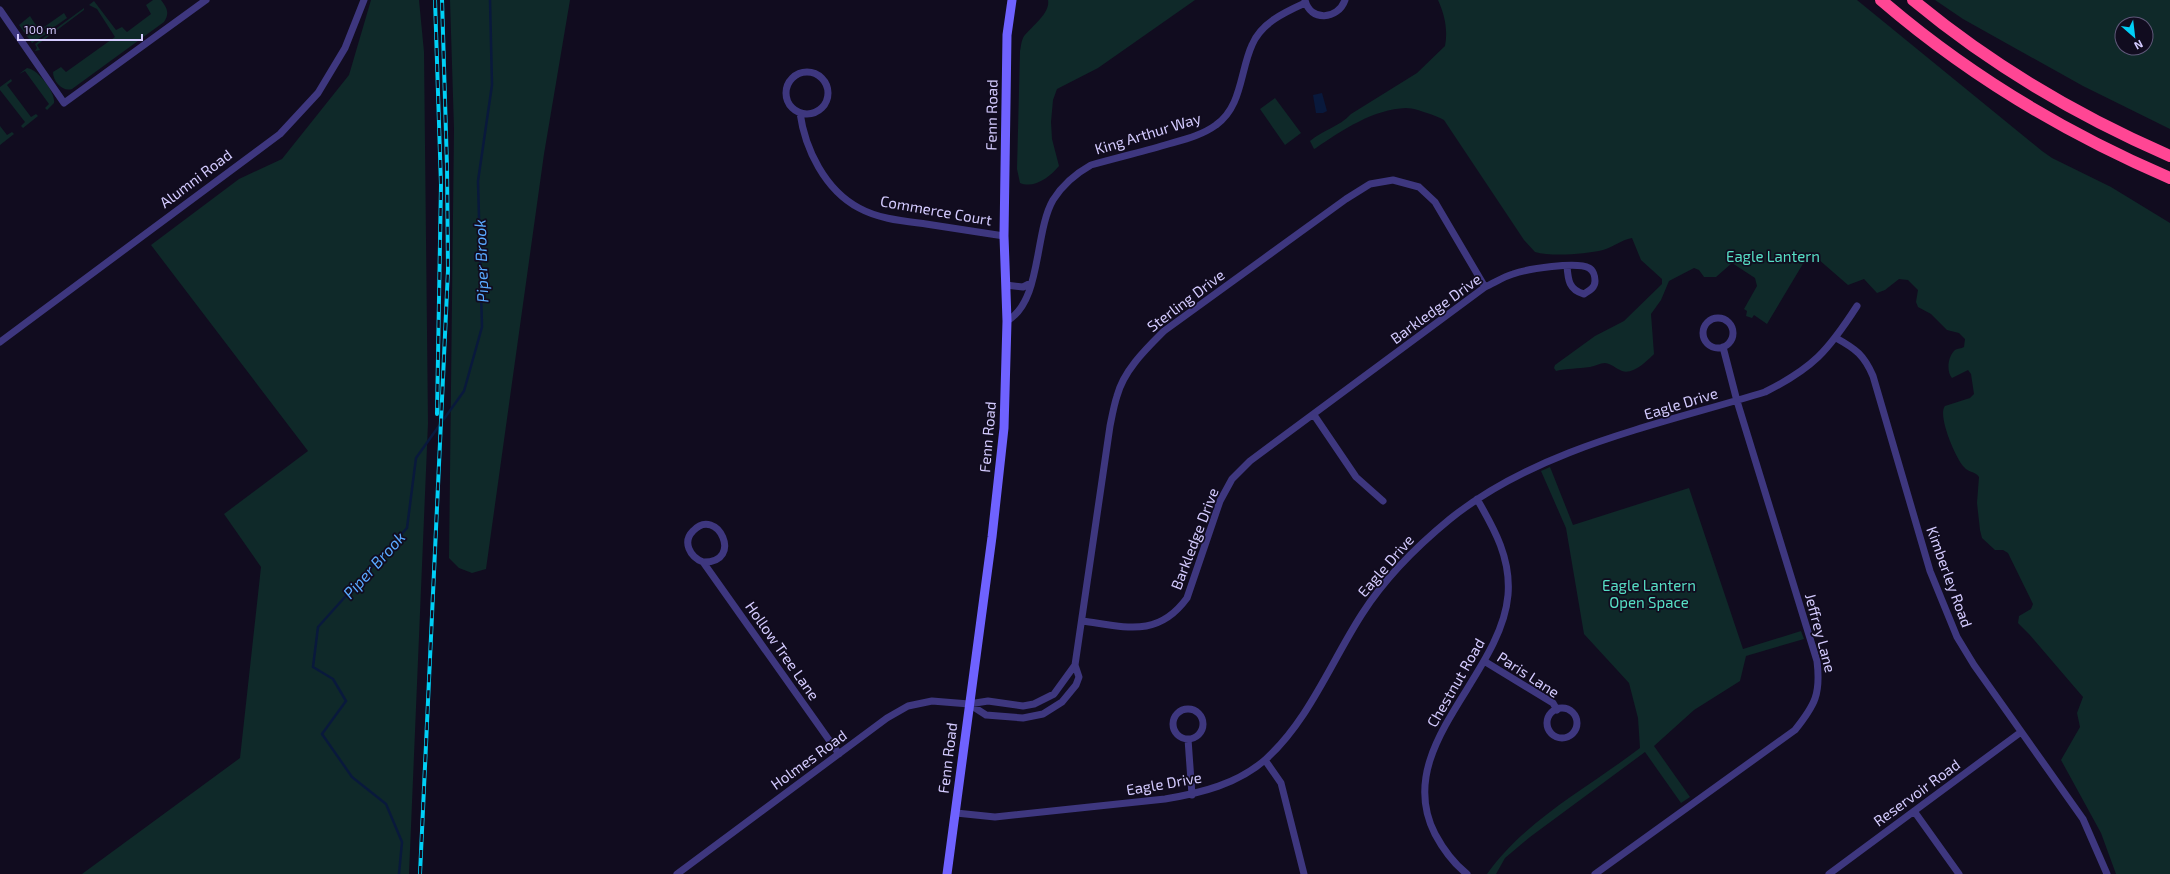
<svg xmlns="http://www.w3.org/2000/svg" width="2170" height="874" font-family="'Exo 2',sans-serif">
<rect width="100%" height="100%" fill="#110c1f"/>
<path fill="#0f2929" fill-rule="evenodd" d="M153,0H161C167,8 170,13 164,22L72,89C63,92 53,82 53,72L61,67L66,72L115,37L97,9L89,5L94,1L116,30L122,27L127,32L151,14L146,5Z
M371,0H419L424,52L428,423L409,874H82L240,758L261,567L224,514L308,451L151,245L239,179L282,159L349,75Z
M450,0H570L544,154L486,569L472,573L459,568L449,558L454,129Z
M1048,0H1195L1098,68L1057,89L1053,100L1051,122L1052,139L1059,166C1050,177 1034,189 1020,183L1017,169L1020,51C1021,47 1021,42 1023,38C1028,29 1051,14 1048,0Z
M1438,0H1857L2042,151L2052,158L2111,187L2170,223V874H2116L2101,833L2061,760L2080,727L2077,713L2083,697L2029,634L2018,623L2019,616L2031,609L2033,604L2008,553L2003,550H1995L1982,538L1980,530L1977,503L1979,477C1975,471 1969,473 1964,467C1956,459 1937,415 1945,406L1970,398L1974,394L1971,374L1968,370L1952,378C1946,371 1948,356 1955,350C1958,348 1961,349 1964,347L1965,339L1959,333L1947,330L1931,314L1918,307L1916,302L1918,290L1908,280L1899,279L1885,290L1877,293L1864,279L1848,285L1810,252L1767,324L1754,315L1752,318L1746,316L1747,311L1744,309L1757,286L1755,278L1732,263L1716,277H1704L1699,270L1694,268L1669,281L1661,300L1651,314L1654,354C1647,361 1633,375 1622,371C1615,368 1612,364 1605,363C1600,363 1595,366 1590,367C1578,369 1567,368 1556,371L1554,368L1555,365L1595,336L1624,321L1662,284V279L1641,260L1632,238C1621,240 1613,247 1603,250C1586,254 1552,257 1535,252L1524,240L1444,120C1439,117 1433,115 1427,113C1421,111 1413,108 1406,108C1374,109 1342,130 1316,148L1314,149L1310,141C1323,130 1339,127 1351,114L1417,73L1445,46C1448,31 1445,15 1438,0Z
M1935,0H2170V129L2083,86L1963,19ZM2122,24H2146V48H2122Z
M84,8V10L37,45L40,50L35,51L37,48L35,44Z
M64,13L67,18L47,32L44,27Z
M30,16L39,30L42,29L46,34L32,43L19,25Z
M27,68C38,69 56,93 54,103L47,110L45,108L49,104L25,71L19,74Z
M11,79L12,81L7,85L31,117L36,114L38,116L23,128L21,126L25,122L0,90V87Z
M1275,98L1301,133L1285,145L1260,109Z
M0,126L7,135L12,132L14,134L0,145Z
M1550,467L1573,525L1689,488L1743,649L1801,631L1804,639L1746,656L1740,681L1694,710L1654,746L1690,797L1681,803L1645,752L1530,837L1505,858L1496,874H1487C1525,820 1588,788 1640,748L1638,718L1629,683L1584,634L1566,528L1541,471Z"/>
<path fill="#09193c" d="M1322,93L1327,111L1323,113H1316L1313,95Z"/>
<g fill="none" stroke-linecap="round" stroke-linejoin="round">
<path stroke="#09193c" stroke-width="2.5" d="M399,874L402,842L386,804L352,777L322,734L346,701L333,679L313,667L318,627L407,528L416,458L464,391L482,327L478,181L492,85L490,0"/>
<path stroke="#3e377f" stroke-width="7" d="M1305,0C1310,22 1338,20 1345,0
M0,10L64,103L206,0
M786 93a21 21 0 1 1 42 0a21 21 0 1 1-42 0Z
M800,113C805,149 825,190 859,208C879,219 903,221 926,224C952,228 978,232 1004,236
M1006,285L1023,287L1031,283
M1703 333a15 15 0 1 1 30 0a15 15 0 1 1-30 0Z
M1007,321C1042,301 1034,233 1053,200C1063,184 1075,174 1091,165C1116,158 1141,152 1165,145C1182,140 1201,136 1216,125C1242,107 1240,71 1252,45C1261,23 1285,12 1305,3
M1836,338C1856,349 1864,355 1873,376L1930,571L1957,637L1974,665L2083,819L2107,874
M0,342L280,134L318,93L345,48L364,0
M1314,415L1356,477L1383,501
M703,562C745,563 717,505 693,531C682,542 690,557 703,562L839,754
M1083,621C1126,627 1158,638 1187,598L1220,501L1232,479L1250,461L1485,287C1494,283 1503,277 1513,274C1527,269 1577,261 1589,268C1593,270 1595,276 1595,281C1595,288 1589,291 1584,294C1569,290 1568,280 1567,266
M1484,661L1553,703L1557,710
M969,704L986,715L1023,718L1043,714L1062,702L1076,685L1079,677L1075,665L1110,426C1112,416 1114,405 1117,396C1124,370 1146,349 1164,331L1346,199L1370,184L1393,180L1419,187L1435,202L1485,287
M1547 723a15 15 0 1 1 30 0a15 15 0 1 1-30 0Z
M1173 724a15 15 0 1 1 30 0a15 15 0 1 1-30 0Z
M1188,739L1192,795
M1265,760L1281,783L1304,874
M1914,811L1959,874
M956,813L995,817L1165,799C1201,793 1238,784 1266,759C1309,720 1331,662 1362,614C1385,578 1417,546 1450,519C1538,448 1658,425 1765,392C1813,368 1828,351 1857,306
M677,874L887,718L908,706L932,701L969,704L988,701L1023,706L1034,704L1054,694L1075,665
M1467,874C1453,863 1443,849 1435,834C1391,748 1501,677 1508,595C1511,559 1495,530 1477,499
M1595,874L1795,730C1815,705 1821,694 1817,661L1737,401L1723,347
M1829,874L2021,732"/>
<path stroke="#6f62ff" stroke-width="9" d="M947,874L992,537L1004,428L1007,321L1004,236L1007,35L1012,0"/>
<path stroke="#ff4694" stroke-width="12" d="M1881,0C1967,74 2065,133 2170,178
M1913,0C1990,64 2078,116 2170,156"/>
<g stroke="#00cff6" stroke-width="4">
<path id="rail" d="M435,0L441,185L437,414
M420,874L448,270L447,167L442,0"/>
</g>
<use href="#rail" stroke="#110c1f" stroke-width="2.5" stroke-dasharray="8" stroke-linecap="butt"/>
</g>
<g text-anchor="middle" stroke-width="3.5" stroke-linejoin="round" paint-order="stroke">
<g font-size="15" fill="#d4cbff" stroke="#110c1f">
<text transform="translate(992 115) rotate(-89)" y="5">Fenn Road</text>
<text transform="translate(1148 134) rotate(-17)" y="5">King Arthur Way</text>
<text transform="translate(196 179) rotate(-37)" y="5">Alumni Road</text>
<text transform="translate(936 211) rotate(10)" y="5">Commerce Court</text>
<text transform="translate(1186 301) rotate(-37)" y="5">Sterling Drive</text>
<text transform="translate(1436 309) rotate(-36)" y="5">Barkledge Drive</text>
<text transform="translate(1681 404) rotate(-17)" y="5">Eagle Drive</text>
<text transform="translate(988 437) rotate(-85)" y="5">Fenn Road</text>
<text transform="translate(1195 539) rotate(-69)" y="5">Barkledge Drive</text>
<text transform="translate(1386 566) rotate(-49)" y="5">Eagle Drive</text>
<text transform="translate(1949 577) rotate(70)" y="5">Kimberley Road</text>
<text transform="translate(1820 633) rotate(75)" y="5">Jeffrey Lane</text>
<text transform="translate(782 651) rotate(55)" y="5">Hollow Tree Lane</text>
<text transform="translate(1528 675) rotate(33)" y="5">Paris Lane</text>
<text transform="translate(1456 683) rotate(-60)" y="5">Chestnut Road</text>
<text transform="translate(948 758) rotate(-83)" y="5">Fenn Road</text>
<text transform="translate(809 760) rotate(-36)" y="5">Holmes Road</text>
<text transform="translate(1164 784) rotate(-10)" y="5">Eagle Drive</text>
<text transform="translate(1917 793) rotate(-36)" y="5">Reservoir Road</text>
</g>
<g font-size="15" fill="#57dfc5" stroke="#110c1f">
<text x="1773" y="262">Eagle Lantern</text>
<text x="1649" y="591">Eagle Lantern<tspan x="1649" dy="17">Open Space</tspan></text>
</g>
<g font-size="16" font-style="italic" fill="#59a9ff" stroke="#110c1f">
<text transform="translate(481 261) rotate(-92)" y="6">Piper Brook</text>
<text transform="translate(374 565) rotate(-48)" y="6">Piper Brook</text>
</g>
</g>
<g transform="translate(2134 36) rotate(152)"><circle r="19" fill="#110c1f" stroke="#5f5879"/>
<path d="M0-3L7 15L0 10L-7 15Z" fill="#00cff6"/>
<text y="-6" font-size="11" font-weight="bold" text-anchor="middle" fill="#d4cbff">N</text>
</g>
<path d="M18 34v6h124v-6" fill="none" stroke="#d4cbff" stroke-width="2"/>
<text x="24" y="34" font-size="12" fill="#d4cbff" stroke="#110c1f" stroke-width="3" paint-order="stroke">100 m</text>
</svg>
